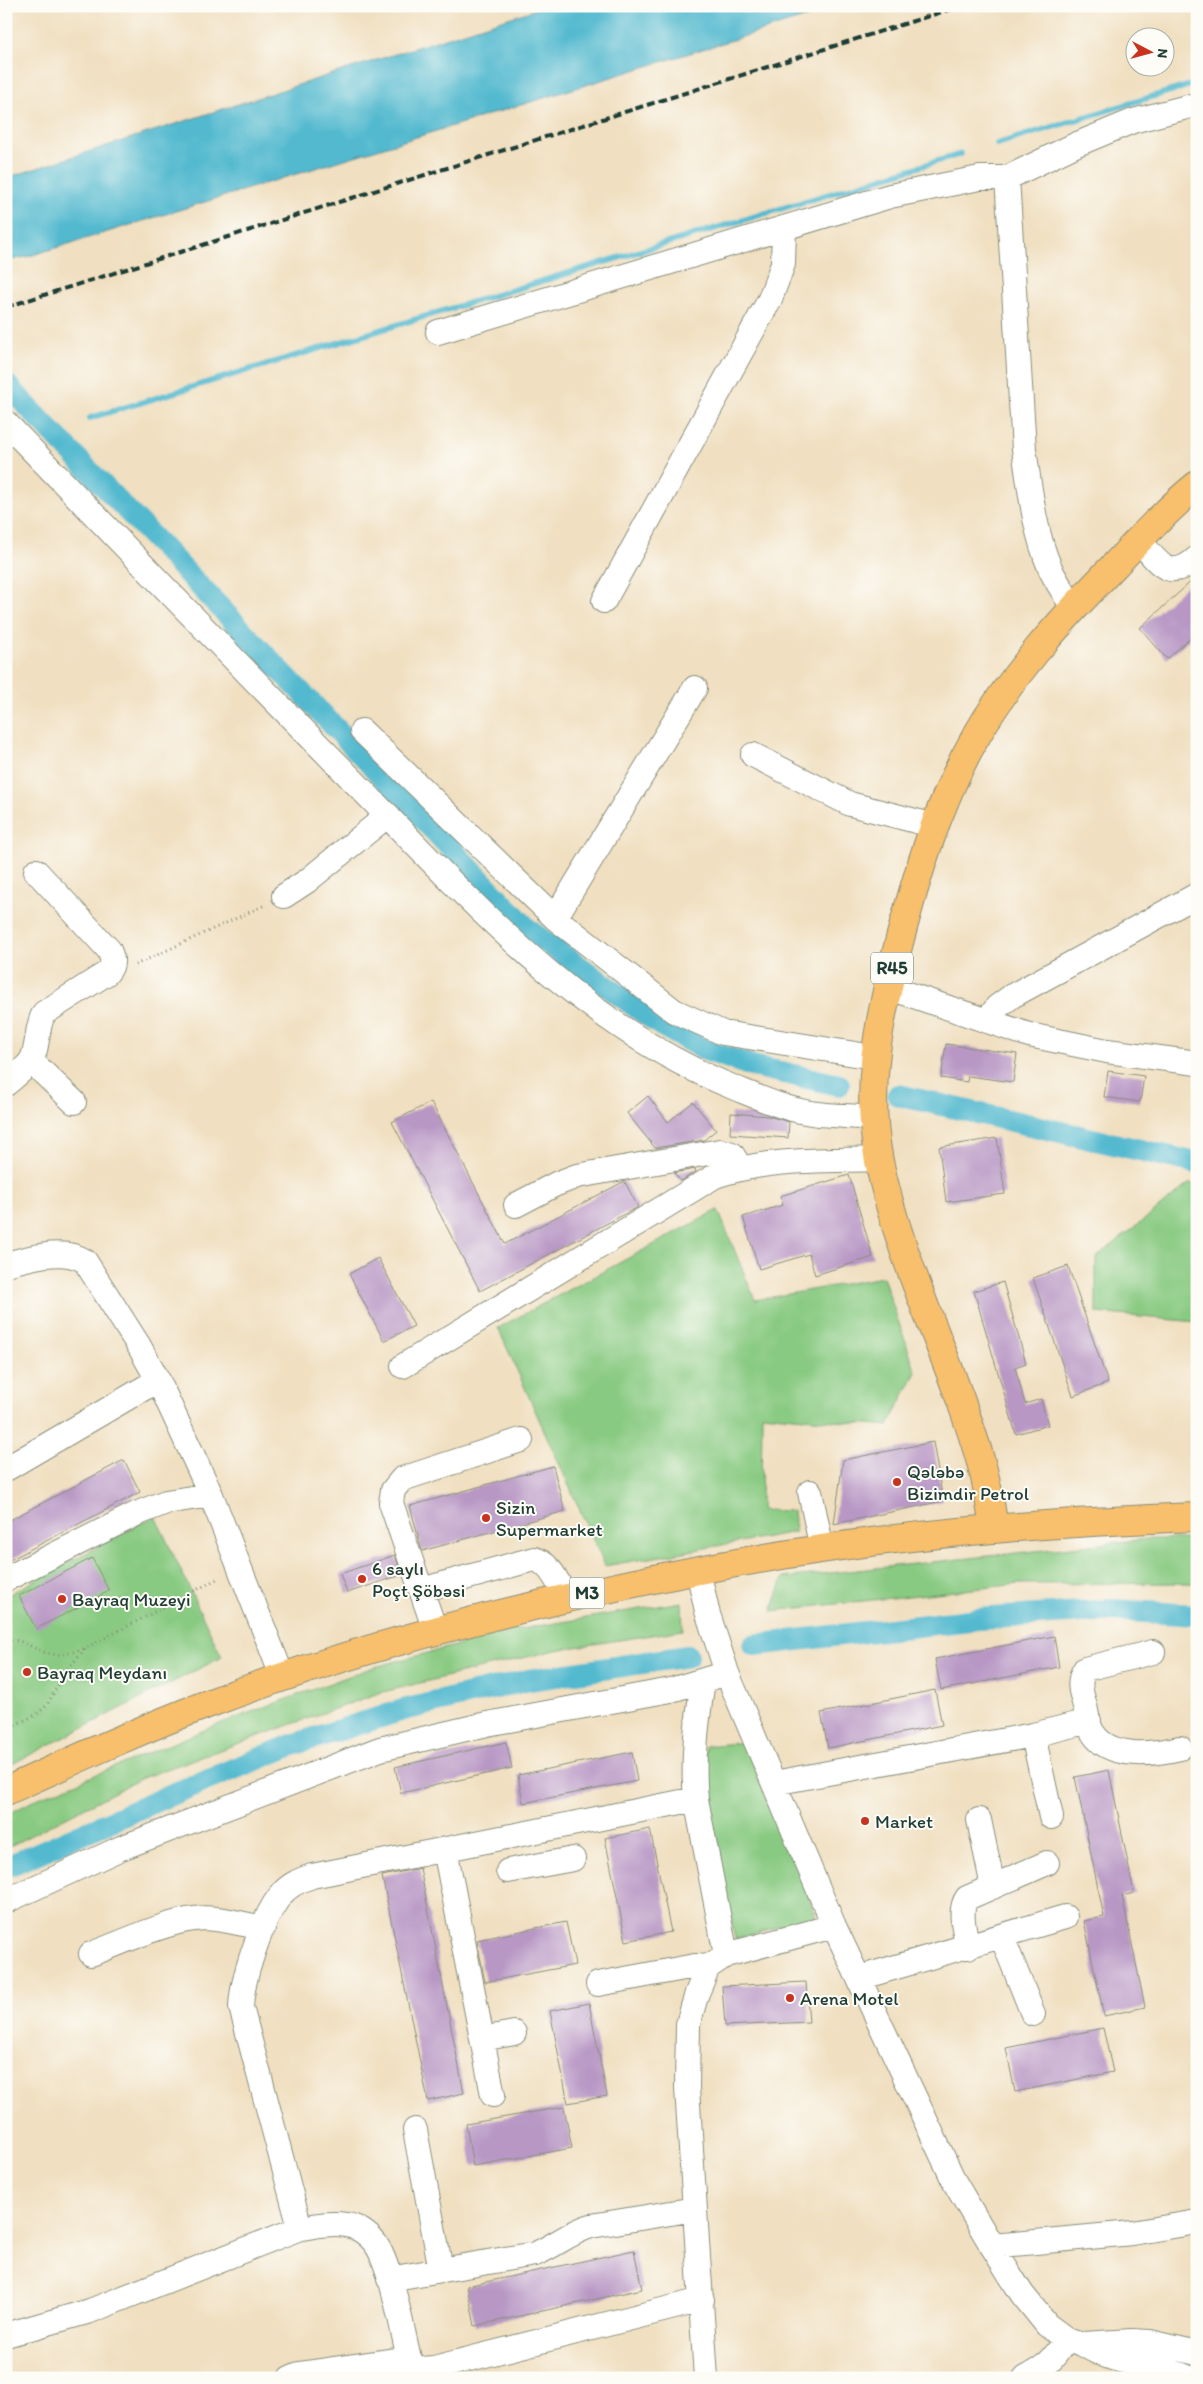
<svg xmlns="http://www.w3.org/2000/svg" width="1203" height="2384" font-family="Itim,sans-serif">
<rect width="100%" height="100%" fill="#fdfcf7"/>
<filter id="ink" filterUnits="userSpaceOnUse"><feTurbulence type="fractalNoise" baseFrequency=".02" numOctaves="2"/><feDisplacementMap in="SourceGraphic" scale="10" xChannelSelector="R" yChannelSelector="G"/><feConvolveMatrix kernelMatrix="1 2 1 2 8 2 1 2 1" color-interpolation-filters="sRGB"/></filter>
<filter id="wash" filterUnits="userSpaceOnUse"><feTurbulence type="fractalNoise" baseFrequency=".0096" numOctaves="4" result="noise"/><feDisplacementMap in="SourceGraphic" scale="20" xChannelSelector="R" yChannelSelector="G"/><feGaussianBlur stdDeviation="1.12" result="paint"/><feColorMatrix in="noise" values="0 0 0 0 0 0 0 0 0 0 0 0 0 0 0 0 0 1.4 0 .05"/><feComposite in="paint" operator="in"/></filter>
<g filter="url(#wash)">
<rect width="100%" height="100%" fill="#f0dfc0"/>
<path fill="#89ca82" stroke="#54845b" d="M1190,1183L1197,1185V1322L1096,1313V1258Z
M718,1210L755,1300L883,1277L916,1372L888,1426L762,1414L761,1510L793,1511L795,1532L605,1566L498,1328Z
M155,1516L222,1657L6,1767V1596Z
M1147,1539H1197V1583L1019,1584L772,1611L783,1578Z
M682,1602L683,1630L556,1650L379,1693L142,1778L6,1848V1815L39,1798L219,1724L371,1668L514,1630Z
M747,1742L816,1916L735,1939L705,1798V1746Z"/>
<path fill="#52b9cf" stroke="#387b82" d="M546,6H843L26,257L6,261V178Z"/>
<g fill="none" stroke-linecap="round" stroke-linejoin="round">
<path stroke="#52b9cf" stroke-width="6" d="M997,144L1197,83
M90,418L961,154
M6,449H7"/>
<path stroke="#52b9cf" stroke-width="22" d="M6,384L529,930L662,1026L703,1049L752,1066L839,1085
M898,1095L1197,1163
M754,1645L978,1619L1112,1610L1197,1615
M6,1867L168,1796L292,1745L403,1710L529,1680L688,1656"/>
</g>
<g id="blocks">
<path fill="#b897c5" d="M1197,576V632L1167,659L1140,628Z
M946,1044L1017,1054L1013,1082L968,1076L967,1082L941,1078Z
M1108,1071L1144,1076L1140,1102L1104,1097Z
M648,1096L668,1122L693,1102L716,1130L704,1140L655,1148L627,1113Z
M431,1102L505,1244L623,1182H625L638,1207L480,1291L392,1122Z
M731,1113L768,1116L789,1122L788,1138L730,1134Z
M997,1138L1005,1194L946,1202L939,1147Z
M695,1169L696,1172L681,1181L674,1173Z
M849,1175L873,1257L815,1275L809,1254L759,1269L743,1217L783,1205L780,1196Z
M378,1258L414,1326L384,1341L349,1274Z
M1068,1266L1108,1383L1073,1396L1033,1278Z
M1003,1282L1026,1363L1015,1367L1025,1404L1041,1399L1048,1425L1016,1434L974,1291Z
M933,1442L943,1501L834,1524L843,1460Z
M124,1460L140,1492L6,1562V1522Z
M553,1466L565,1511L422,1551L410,1506Z
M395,1555L401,1575L347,1593L340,1574Z
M92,1558L109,1591L36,1629L19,1596Z
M1054,1636L1059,1667L941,1690L935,1659Z
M935,1690L942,1725L828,1748L821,1713Z
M506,1742L512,1768L401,1793L395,1767Z
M632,1752L637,1781L523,1803L518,1775Z
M1109,1770L1134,1893L1122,1896L1145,2007L1104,2016L1084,1921L1104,1917L1075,1777Z
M650,1829L671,1932L626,1941L605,1838Z
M420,1868L464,2093L428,2101L382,1876Z
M566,1922L575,1965L485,1982L477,1940Z
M806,1982L809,2022L725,2026L722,1986Z
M589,2003L607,2096L568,2103L550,2011Z
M1103,2028L1113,2072L1015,2092L1006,2048Z
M564,2107L572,2148L473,2166L466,2124Z
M634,2250L642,2289L475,2326L467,2286Z"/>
</g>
</g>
<g filter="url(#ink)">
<use href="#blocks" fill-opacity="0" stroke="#888e7a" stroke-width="1"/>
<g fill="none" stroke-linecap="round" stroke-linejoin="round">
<g stroke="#888e7a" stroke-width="26">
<path id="minor" d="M1007,178L1024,449C1030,488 1034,531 1050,568C1056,582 1066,595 1073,608
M438,332L890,196L980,178H1007L1075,145L1133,121L1187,107
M6,423C114,535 222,648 332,759C454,882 570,1022 735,1088C760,1098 785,1109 811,1113C831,1116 853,1116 874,1118
M1139,540C1158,562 1168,583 1197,558
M604,601L770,299L783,264L784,228
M362,731L555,918L674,1011L723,1033L874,1057
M753,755L850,804L935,826
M284,896L307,881L388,815
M555,918L695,688
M887,987L1029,1035L1107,1051L1197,1063
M987,1021L997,1007L1012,996L1197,895
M31,1061L74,1102
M6,1084C14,1077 27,1068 32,1059C39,1044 36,1027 44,1013L107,973C114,965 113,959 109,950L36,871
M516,1205L556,1184L577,1176L720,1151L732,1154L740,1167
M6,1264C30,1258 64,1247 85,1261L139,1346L158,1380L211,1495
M403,1366L715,1176C767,1158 824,1161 879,1159
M6,1469L158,1380
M810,1492L822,1549
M698,1570L707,1611L727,1673L834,1926L955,2183L992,2246L1022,2294L1047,2325L1066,2339L1083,2344L1132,2341L1150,2342L1197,2353
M6,1579L136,1514L166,1502L211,1495L283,1678
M421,1590L534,1559C551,1563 558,1584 567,1598
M435,1630L391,1503L393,1490L402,1479L521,1440
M1153,1652L1085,1669C1077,1681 1081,1693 1085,1706C1087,1714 1088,1726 1093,1733C1110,1760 1155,1754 1180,1748
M703,1681C697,1721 692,1759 696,1799L726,1955
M1033,1735L1051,1817
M774,1783L1033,1735L1089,1721
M979,1820L993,1887
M445,1849L493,2095
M508,1871L573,1859
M6,1901L121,1848L380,1749L487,1724L671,1690L727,1673
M1002,1937L1033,2014
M968,1947C965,1932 958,1911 967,1898L1047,1863
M91,1954C119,1944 165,1922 194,1919C216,1916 241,1924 263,1928
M859,1978L1065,1917
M598,1984L695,1966L708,1967
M482,2039L514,2033
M415,2130L441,2270
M300,2228L241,2007C242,1978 262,1919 280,1896C288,1885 300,1880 312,1876L696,1799
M992,2246L1132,2233L1197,2222
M389,2279L535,2254C555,2246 570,2232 591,2226L695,2209
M6,2335L90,2311L300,2228C315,2226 331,2222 346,2225C357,2226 368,2234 375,2243C391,2264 402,2330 409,2358L413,2366L422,2369L434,2368L702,2300
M1084,2345C1121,2368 1154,2362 1190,2378
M290,2378L299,2374L409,2358
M706,2378L687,2088L688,2024L697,1993L708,1967L726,1955L834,1926
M1025,2378C1047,2366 1053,2361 1066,2339"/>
</g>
<g stroke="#888e7a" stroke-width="30">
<path id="major" d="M994,1529C991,1508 988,1487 982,1466C953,1363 901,1267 879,1161C865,1090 878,1023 896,954C915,881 937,805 974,740C1010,676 1059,623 1109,571C1137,542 1165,511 1197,485
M6,1791C72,1761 137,1731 205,1705C314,1663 428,1631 542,1604C634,1582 727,1563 821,1549C945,1530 1071,1522 1197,1517"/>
</g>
<path stroke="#888e7a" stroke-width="3" stroke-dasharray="1 4" stroke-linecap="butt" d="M135,965L265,905
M6,1640C23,1638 35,1651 51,1654C63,1656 74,1652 86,1648L219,1578
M6,1729L36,1715L47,1705L66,1671L85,1649"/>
<use href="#minor" stroke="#fff" stroke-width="24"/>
<use href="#major" stroke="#f8bf6c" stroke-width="28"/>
<path stroke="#1f3d34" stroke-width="4" stroke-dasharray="8 4" stroke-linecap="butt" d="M6,307L961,6"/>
</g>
</g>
<g fill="#c8321e" stroke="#fdfcf7" stroke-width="2">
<circle cx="897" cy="1482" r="5"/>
<circle cx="486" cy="1518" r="5"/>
<circle cx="362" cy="1579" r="5"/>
<circle cx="62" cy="1599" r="5"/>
<circle cx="27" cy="1672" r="5"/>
<circle cx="865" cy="1821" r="5"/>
<circle cx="790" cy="1998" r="5"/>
</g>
<g text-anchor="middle" stroke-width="4" stroke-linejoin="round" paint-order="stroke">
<g fill="#fdfcf7" stroke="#62766e" stroke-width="1">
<rect x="871" y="952.5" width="42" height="31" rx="4"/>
<rect x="569.5" y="1577.5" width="35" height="31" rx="4"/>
</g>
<g font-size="18" font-weight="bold" fill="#1f3d34">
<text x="892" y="974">R45</text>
<text x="587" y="1599">M3</text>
</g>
<g font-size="19" fill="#1f3d34" stroke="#fdfcf7" text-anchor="start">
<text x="907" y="1478">Qələbə<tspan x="907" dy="22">Bizimdir Petrol</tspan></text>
<text x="496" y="1514">Sizin<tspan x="496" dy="22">Supermarket</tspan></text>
<text x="372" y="1575">6 saylı<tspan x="372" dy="22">Poçt Şöbəsi</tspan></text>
<text x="72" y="1606">Bayraq Muzeyi</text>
<text x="37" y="1679">Bayraq Meydanı</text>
<text x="875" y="1828">Market</text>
<text x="800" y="2005">Arena Motel</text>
</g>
</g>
<rect width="1203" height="2384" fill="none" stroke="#fdfcf7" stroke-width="25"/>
<g transform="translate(1150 52) rotate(96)"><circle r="24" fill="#fdfcf7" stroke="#a4b0a9"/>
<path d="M0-4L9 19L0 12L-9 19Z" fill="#c8321e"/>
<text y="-8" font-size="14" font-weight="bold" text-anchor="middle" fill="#1f3d34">N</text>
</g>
</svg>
